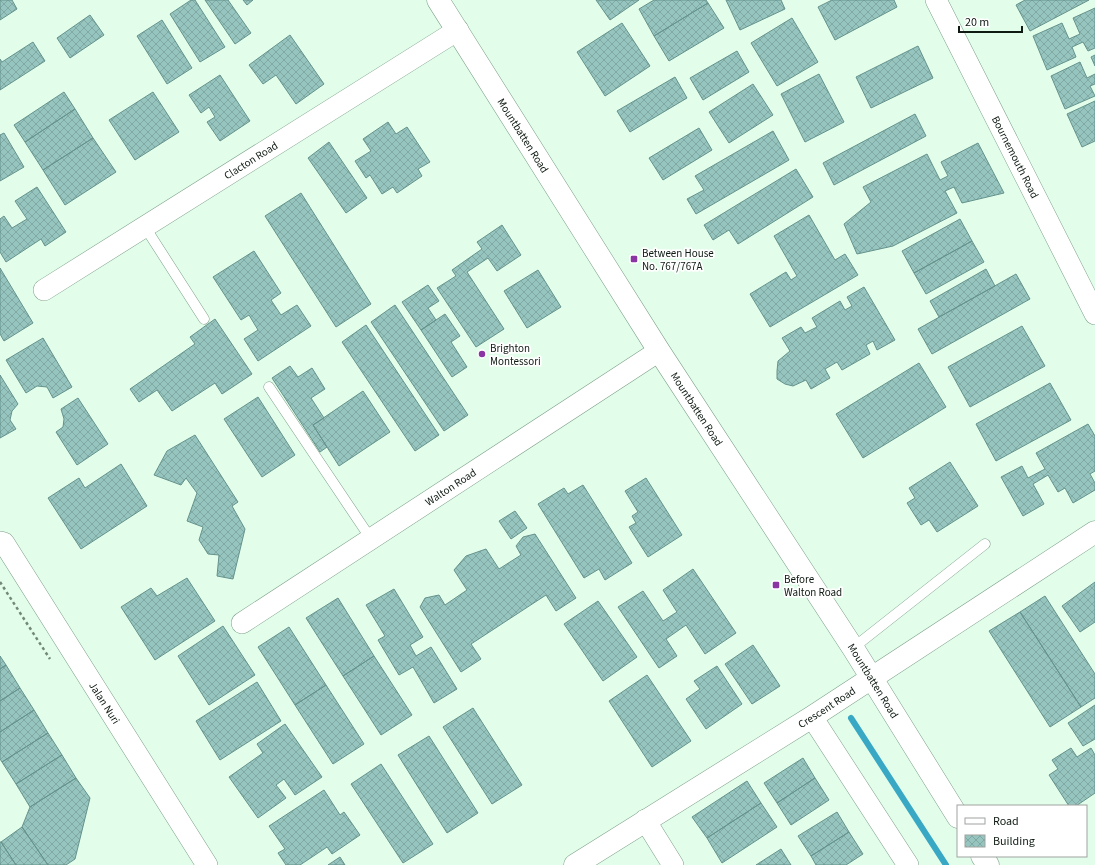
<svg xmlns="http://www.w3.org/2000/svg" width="1095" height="865" font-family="'Source Sans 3',sans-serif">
<defs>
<pattern id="building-cross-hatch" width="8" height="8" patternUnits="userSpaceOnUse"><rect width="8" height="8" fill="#96c5bf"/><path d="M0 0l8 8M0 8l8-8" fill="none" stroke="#80a9a3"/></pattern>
</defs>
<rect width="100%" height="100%" fill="#e2feea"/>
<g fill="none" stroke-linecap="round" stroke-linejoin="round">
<path stroke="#39a8c5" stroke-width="6" d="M851,718L946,865"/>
</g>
<path fill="url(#building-cross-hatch)" stroke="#65928c" d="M0,0H12L17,9L0,20Z
M191,0H195L225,47L200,62L170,14Z
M205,0H228L251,33L235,44Z
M243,0H253L247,5Z
M596,0H639L610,20Z
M654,0H706L708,3L654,36L639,9Z
M726,0H781L785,9L740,30Z
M832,0H894L897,7L835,40L818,7Z
M1025,0H1089L1030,31L1016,5Z
M708,3L724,28L669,61L654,36Z
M1095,8V48L1088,51L1083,42L1072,47L1076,57L1047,70L1033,36L1062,23L1069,39L1080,34L1073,18Z
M90,15L104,35L70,58L57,38Z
M792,18L818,62L777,86L751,43Z
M162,20L192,68L167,84L137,36Z
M622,23L650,66L605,96L577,52Z
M290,35L324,84L296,104L276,75L263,84L249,65Z
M33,42L45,61L0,90V59L2,62Z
M918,46L933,78L871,108L856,77Z
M737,51L749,72L703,100L690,78Z
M1095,55V66L1091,57Z
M1080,62L1087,78L1095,74V84L1090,86L1095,96L1065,109L1051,76Z
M819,74L844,122L805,142L781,94Z
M220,75L250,121L220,141L207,122L215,117L209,107L201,113L189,95Z
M675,77L687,98L630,132L617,111Z
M753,84L773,115L729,143L709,112Z
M64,92L75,109L25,142L14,125Z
M153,92L179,132L135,160L109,120Z
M1095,101V141L1082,147L1067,114Z
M75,109L93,138L43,170L25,142Z
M915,114L926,136L834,185L823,163Z
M388,122L396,134L407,127L430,162L418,169L422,176L397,193L393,187L382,194L370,175L366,178L355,161L371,151L363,139Z
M699,128L712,150L663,180L649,158Z
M773,131L789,160L696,214L687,199L704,190L695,176Z
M4,133L24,167L0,181V135Z
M93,138L116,172L65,205L43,170Z
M329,142L367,198L346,213L308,158Z
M978,143L1004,193L962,203L954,187L945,191L957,213L893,246L857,254L844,224L871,202L863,187L927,154L940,180L948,176L941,162Z
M796,169L813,197L738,244L729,230L713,240L704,225Z
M37,187L66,232L45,246L41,239L6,262L0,252V219L4,216L12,228L27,219L15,201Z
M301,193L371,304L336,327L265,216Z
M809,215L835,260L845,254L858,275L770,327L750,294L786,272L791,280L797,276L774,236Z
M960,219L972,241L914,273L902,251Z
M502,225L521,255L497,271L488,258L467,272L504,329L476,347L437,288L456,276L452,270L482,249L477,242Z
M972,241L984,262L926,294L914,273Z
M254,251L281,293L271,300L281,315L297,305L311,326L258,361L244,339L258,330L249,315L241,320L213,277Z
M0,268L33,323L4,341L0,334Z
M986,269L995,286L939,317L930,301Z
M538,270L561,307L527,328L504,291Z
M1016,274L1030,299L932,354L918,329Z
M428,285L439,301L428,308L436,320L421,330L402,302Z
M864,287L895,340L877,350L873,341L866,345L870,354L842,370L837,362L825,369L830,378L811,389L806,380L793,386L785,384L777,379V371L778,361L790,351L782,338L801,327L805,333L817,327L812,318L840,301L845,310L852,306L847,297Z
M395,305L468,415L444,431L371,322Z
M445,314L460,336L451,342L467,367L452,377L421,330Z
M215,319L252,374L222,394L215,383L172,411L157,390L139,402L130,389L195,344L190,337Z
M366,325L439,435L415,451L342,342Z
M1022,326L1045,366L970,407L948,367Z
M43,338L72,387L53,398L47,387L37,386L26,393L6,360Z
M919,363L946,407L863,458L836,414Z
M290,366L298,377L312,368L325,389L311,398L324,418L313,425L327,447L320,452L272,378Z
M0,375L18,404L12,411L10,420L16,429L0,438Z
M1050,383L1071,420L996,461L976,424Z
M363,391L390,432L339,466L313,425Z
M258,397L295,455L262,477L224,419Z
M78,398L108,444L77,465L56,432L63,427L64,419L61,409Z
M1088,424L1095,436V471L1090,474L1095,483V490L1073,503L1065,488L1058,492L1048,475L1033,484L1044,504L1023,516L1001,477L1022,466L1028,478L1045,469L1036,453Z
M195,435L238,502L232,506L245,529L233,579L217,576L219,555L208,554L199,540L203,527L187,521L197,493L186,478L181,485L154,475L167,451Z
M950,462L978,506L937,532L929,520L921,525L907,503L915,498L909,488Z
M121,464L147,506L81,549L48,498L79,478L85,488Z
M646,478L682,535L648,557L629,527L636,523L632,516L638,512L625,491Z
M583,485L632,563L605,580L599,569L584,578L538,504L564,488L568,494Z
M515,511L527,528L511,539L499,521Z
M535,534L576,598L556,611L546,595L471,644L481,659L461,672L420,607L425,598L439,595L445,605L467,590L454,570L466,556L486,549L499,569L521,555L516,546L523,537Z
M693,569L736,633L705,654L686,625L666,639L677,656L659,668L618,607L643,591L663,621L677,612L663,590Z
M187,578L215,621L155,660L121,607L151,588L157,596Z
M1095,582V622L1080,632L1062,606Z
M394,589L423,637L410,645L416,656L431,647L457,689L434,703L413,667L399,675L378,640L385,636L366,605Z
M1045,596L1095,674V698L1081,707L1020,612Z
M338,598L374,656L343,676L306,618Z
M598,601L637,657L603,681L564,624Z
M1020,612L1081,707L1050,727L989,631Z
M223,626L255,675L209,705L178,656Z
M289,627L326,685L295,705L258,647Z
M753,645L780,686L752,704L725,664Z
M0,656L6,665L0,669Z
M374,656L412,715L381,735L343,676Z
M6,665L20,688L0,701V669Z
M717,666L742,704L706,729L686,699L700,689L694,681Z
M647,675L691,741L652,767L609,701Z
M257,682L281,721L220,760L196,721Z
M326,685L364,744L333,764L295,705Z
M20,688L34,710L0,732V701Z
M1095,705V739L1083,746L1068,723Z
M473,708L522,785L492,804L443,727Z
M34,710L48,733L2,762L0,759V732Z
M285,724L322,777L295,795L284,779L276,785L286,798L258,818L229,777L263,753L257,744Z
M48,733L62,755L16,784L2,762Z
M429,736L478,813L447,833L398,755Z
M1071,748L1077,757L1091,748L1095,755V793L1076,806H1069L1049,775L1058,769L1052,760Z
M62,755L76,778L30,807L16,784Z
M803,758L815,778L777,803L764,783Z
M381,764L433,844L403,863L351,784Z
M76,778L90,798L75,859L66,865H48L22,827L30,807Z
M815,778L829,800L791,825L777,803Z
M747,781L761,803L707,838L692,817Z
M324,790L340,815L344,812L360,835L332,854L327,847L300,865H286L278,853L285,849L269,826Z
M761,803L777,827L722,863L707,838Z
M837,812L849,832L811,856L798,836Z
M22,827L48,865H16L1,842Z
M849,832L863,854L846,865H816L811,856Z
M0,842H1L16,865H0Z
M781,849L791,865H756Z
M340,857L345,865H328Z"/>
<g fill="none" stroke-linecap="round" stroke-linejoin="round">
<g stroke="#7fa089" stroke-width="11">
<path id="service" d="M145,227L204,319
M269,387L371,539
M853,648L985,544"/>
</g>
<g stroke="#7fa089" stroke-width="22">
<g id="minor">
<path id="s1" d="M936,0L1095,314"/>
<path id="s2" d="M44,290L458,30"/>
<path id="s3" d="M0,542L4,543L207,865"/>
<path id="s4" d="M242,623L659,351"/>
<path d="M812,717L908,865"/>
<path d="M645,820L673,865"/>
</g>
</g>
<g stroke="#7fa089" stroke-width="23">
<g id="tertiary">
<path id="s5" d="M575,865L812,717L1095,532"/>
</g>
</g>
<g stroke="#7fa089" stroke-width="23">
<g id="primary">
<path id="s6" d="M438,0L659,351L853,648L958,817"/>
<path d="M982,856L988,865"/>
</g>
</g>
<path stroke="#74887a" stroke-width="2.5" stroke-dasharray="3 3" stroke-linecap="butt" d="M0,582L50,659"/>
<use href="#service" stroke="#fff" stroke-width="10"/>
<use href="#minor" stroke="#fff" stroke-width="21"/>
<use href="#tertiary" stroke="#fff" stroke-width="22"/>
<use href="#primary" stroke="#fff" stroke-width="22"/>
</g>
<g fill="#8935a4" stroke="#fff" stroke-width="1.5">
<rect x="630" y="255" width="8" height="8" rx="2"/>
<circle cx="482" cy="354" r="4"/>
<rect x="772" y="581" width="8" height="8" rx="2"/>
</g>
<g text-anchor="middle" stroke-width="3.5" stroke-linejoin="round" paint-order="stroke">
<g font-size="11" fill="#0e1a12" stroke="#fff">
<text dy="4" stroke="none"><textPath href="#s6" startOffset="160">Mountbatten Road</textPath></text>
<text dy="4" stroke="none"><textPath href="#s1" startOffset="176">Bournemouth Road</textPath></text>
<text dy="4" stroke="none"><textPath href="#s2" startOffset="244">Clacton Road</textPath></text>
<text dy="4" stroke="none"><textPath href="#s6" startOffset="484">Mountbatten Road</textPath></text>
<text dy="4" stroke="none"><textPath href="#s4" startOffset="249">Walton Road</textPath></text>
<text dy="4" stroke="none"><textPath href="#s6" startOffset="808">Mountbatten Road</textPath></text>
<text dy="4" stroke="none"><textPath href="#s3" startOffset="193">Jalan Nuri</textPath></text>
<text dy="4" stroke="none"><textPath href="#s5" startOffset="297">Crescent Road</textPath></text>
</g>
<g font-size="11" fill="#0e1a12" stroke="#fff" text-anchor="start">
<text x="642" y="257">Between House<tspan x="642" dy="13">No. 767/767A</tspan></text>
<text x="490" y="352">Brighton<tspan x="490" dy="13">Montessori</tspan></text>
<text x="784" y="583">Before<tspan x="784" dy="13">Walton Road</tspan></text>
</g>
</g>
<rect x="957" y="805" width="130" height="52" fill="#ffffff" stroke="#9fa3a0"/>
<rect x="965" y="818" width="20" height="6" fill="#ffffff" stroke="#9fa3a0"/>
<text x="993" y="825" font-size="12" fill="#0e1a12">Road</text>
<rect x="965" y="835" width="20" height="12" fill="url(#building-cross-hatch)" stroke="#9fa3a0"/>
<text x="993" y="845" font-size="12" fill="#0e1a12">Building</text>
<path d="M959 26v6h63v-6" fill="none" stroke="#0e1a12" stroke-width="2"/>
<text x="965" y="26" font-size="12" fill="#0e1a12" stroke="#ffffff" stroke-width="3" paint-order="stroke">20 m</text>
</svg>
